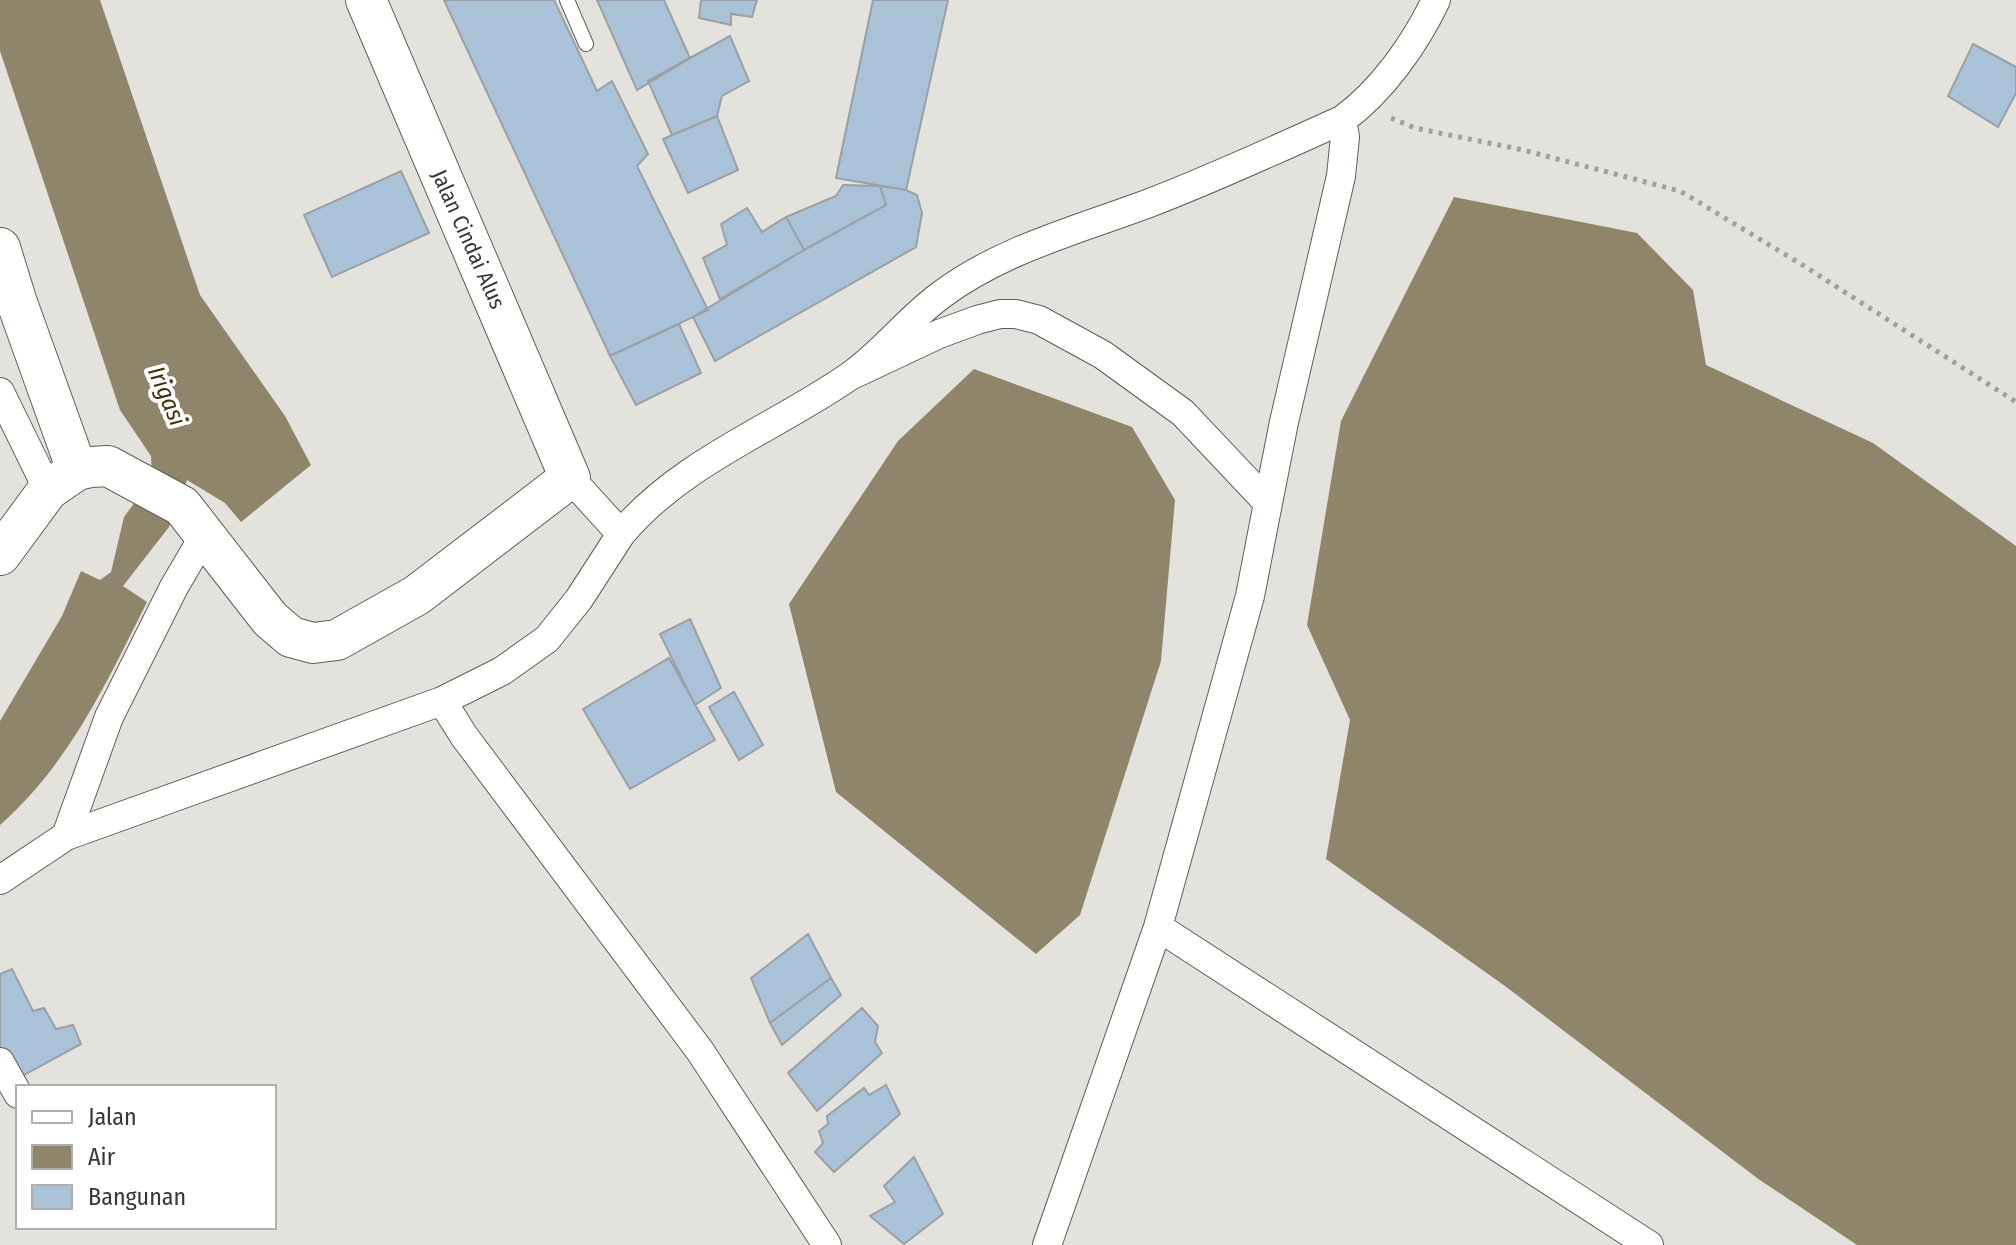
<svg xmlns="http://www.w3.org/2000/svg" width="2016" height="1245" font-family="'Fira Sans Condensed',sans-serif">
<rect width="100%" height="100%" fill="#e4e2dc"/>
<path fill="#8f856b" d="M0,0H100L200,295L285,416L311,465L241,522L225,503L187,480L169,527L123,586L147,602C106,684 69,764 0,825V721L62,616L81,571L100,580L111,572L124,517L152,479L151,456L120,410L0,51Z
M1454,197L1637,233L1693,290L1706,365L1873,443L2016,546V1245H1857L1757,1178L1505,986L1326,859L1350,720L1307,625L1341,421Z
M974,369L1132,427L1175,500L1161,661L1080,915L1036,954L836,792L789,604L898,441Z"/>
<path fill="#a9c2d7" stroke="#9ba0a5" stroke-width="2" d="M444,0H554L597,91L612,81L648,154L637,166L708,310L610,356Z
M597,0H664L690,58L637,90Z
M701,0H757L752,17L731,14V25L699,18Z
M873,0H948L906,190L836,178Z
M730,36L749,81L722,96L717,116L672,135L648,81Z
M1973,44L2016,67V93L1998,127L1948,96Z
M717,116L738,170L688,193L663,139Z
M401,171L429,233L332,277L304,215Z
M843,185L880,186L886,205L804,250L786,217L836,196Z
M880,186L906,190L917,195L922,213L916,247L715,361L693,317L804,250L886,205Z
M747,208L762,232L786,217L804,250L720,299L703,258L727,245L721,224Z
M679,324L701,373L636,405L610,356Z
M690,619L721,688L695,705L660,634Z
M669,658L715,740L630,789L583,709Z
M734,692L763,745L739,760L709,707Z
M808,934L831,978L770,1023L751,978Z
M12,969L33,1011L44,1008L56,1029L73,1025L81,1044L15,1080L0,1050V974Z
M831,978L841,995L782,1045L770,1023Z
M862,1008L878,1026L875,1042L882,1053L817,1111L788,1073Z
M886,1085L900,1114L834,1172L815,1152L823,1143L819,1131L828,1124L827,1116L864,1088L869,1095Z
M914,1157L943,1214L904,1244L870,1216L895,1202L884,1186Z"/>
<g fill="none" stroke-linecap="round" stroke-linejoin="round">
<g stroke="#5f5d57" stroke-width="16">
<path id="lane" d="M567,0L586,44"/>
</g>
<g stroke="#5f5d57" stroke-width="30">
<path id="street" d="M852,375L939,334L977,320L1000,314H1016L1039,320L1103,355L1183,413L1268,503L1250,596L1158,927L1047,1245
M0,392L48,490
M570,478L621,534C681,462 775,428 850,376C883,353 908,319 941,295C1002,249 1081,229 1152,202C1217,177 1279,148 1342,120C1382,91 1415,44 1436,0
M1268,503L1284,422L1341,176L1345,137L1342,120
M442,701L464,736L700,1051L827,1245
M66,836L442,701L502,671L547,639L579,599L621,534
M0,880L66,836L109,717L174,587L205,534
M1158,927L1649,1245
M0,1062L18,1094"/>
</g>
<g stroke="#5f5d57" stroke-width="42">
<path id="secondary" d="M0,248L16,300L77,470
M0,555L48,490L77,470L91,467L108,466L182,506L270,619L291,637L313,643L337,640L417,595L570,478L366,0"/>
</g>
<path stroke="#a2a09b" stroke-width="5" stroke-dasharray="4 6" stroke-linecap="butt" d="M1391,118L1415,128L1523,150L1680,191L1801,264L2016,402"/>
<use href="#lane" stroke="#fff" stroke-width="14"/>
<use href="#street" stroke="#fff" stroke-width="28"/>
<use href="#secondary" stroke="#fff" stroke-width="40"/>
</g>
<g text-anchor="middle" stroke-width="8" stroke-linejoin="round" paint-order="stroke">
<g font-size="22" fill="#383734" stroke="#fff">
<text transform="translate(469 239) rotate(66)" y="8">Jalan Cindai Alus</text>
</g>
<g font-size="24" font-style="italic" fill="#3e310b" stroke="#fff">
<text transform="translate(167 396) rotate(67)" y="8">Irigasi</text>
</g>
</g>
<rect x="16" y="1085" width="260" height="144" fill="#ffffff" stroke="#afafae" stroke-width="2"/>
<rect x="32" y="1111" width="40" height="12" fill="#ffffff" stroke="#afafae" stroke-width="2"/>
<text x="88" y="1125" font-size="24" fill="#383734">Jalan</text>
<rect x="32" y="1145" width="40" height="24" fill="#8f856b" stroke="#afafae" stroke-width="2"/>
<text x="88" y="1165" font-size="24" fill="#383734">Air</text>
<rect x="32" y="1185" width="40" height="24" fill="#a9c2d7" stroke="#afafae" stroke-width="2"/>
<text x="88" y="1205" font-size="24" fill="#383734">Bangunan</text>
</svg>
